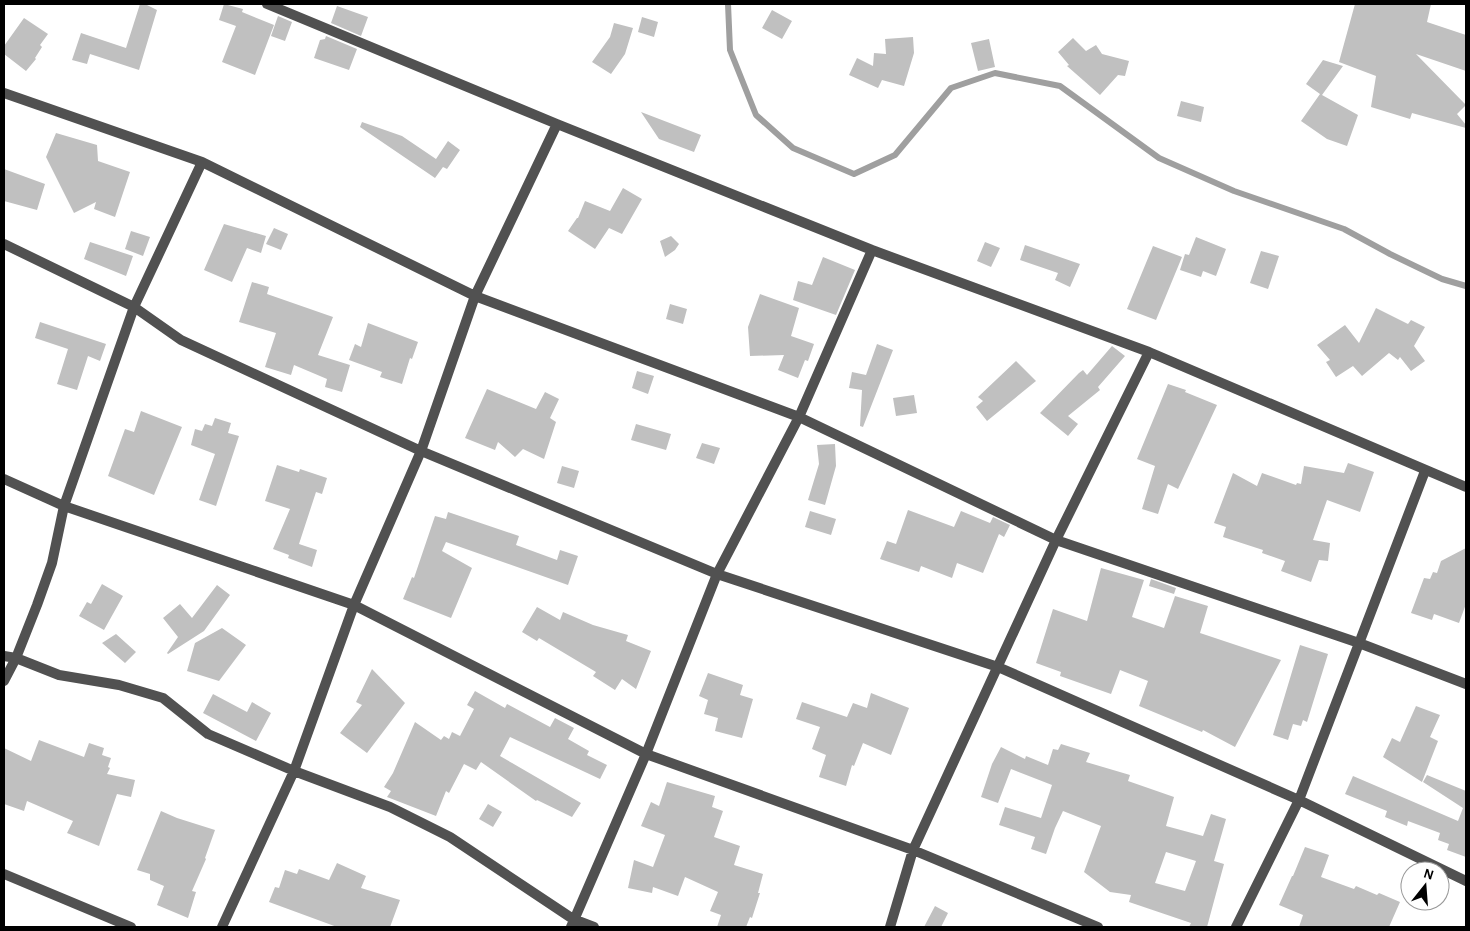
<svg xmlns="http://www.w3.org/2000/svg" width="1470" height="931" font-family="'Alegreya Sans',sans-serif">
<rect width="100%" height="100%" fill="#fff"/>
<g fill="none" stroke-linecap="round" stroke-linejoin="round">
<path stroke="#9f9f9f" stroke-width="6" d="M728,4L730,50L756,115L793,148L854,174L895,155L951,88L995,73L1060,86L1159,158L1234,191L1344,229L1390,254L1442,279L1466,286"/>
</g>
<path fill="#c0c0c0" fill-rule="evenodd" d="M140,4H145L157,10L139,70L90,54L87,64L72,60L81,33L126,48Z
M224,4L243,9L242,12L274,25L255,75L222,62L236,26L219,20Z
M1355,4H1431L1427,22L1466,35V71L1416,54L1466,105L1457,114L1466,125V128L1412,113L1410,119L1371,107L1376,76L1339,62Z
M337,6L368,17L361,36L331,23Z
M772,10L792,21L782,39L762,28Z
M278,16L292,22L285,41L271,36Z
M642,17L658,22L654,37L638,32Z
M24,18L48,34L40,45L42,47L35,58L36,59L26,71L4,54V46Z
M614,23L633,28L625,54L611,74L592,62L610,37Z
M326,36L357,49L349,70L314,58L320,40L325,39Z
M913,37L914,53L904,86L882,80L878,88L849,75L857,58L873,66L874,53L886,54L885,39Z
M1073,38L1086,51L1096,45L1102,54L1129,61L1125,76L1118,75L1100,95L1067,66L1069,65L1058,52Z
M989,39L995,67L978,71L971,43Z
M1323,60L1343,66L1322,95L1358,115L1347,146L1327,139L1301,121L1320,94L1306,84Z
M1181,101L1204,107L1201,122L1177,116Z
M641,112L701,135L694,152L659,139Z
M362,122L402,136L436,159L448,141L460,150L447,169L443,167L435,178L360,127Z
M56,133L97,145L98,161L130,172L115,217L94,209L96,202L74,213L46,157Z
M4,169L45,184L37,210L4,201Z
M623,188L642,199L622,234L609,228L595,249L568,231L577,218H578L585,201L610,211Z
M224,224L266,236L261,253L247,248L232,282L204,270Z
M274,228L288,234L281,250L266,244Z
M131,231L150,237L143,256L125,249Z
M671,236L679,244L675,250L665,257L660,241Z
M1196,237L1226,249L1216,276L1203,271L1201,277L1180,270L1185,254L1189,255Z
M90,242L133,256L126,276L84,259Z
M985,242L1000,248L991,267L977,261Z
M1025,245L1080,264L1070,287L1055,280L1058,273L1020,260Z
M1153,246L1182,257L1156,320L1127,309Z
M1261,251L1279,256L1268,289L1250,283Z
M823,257L855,270L836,315L793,300L798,281L812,285Z
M252,282L269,287L267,294L333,317L318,355L350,365L342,392L325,387L327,379L294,365L291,375L265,367L276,333L239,322Z
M760,294L799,308L791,336L814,344L808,361L805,360L798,378L778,370L784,355L750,356L748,327Z
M670,304L687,309L683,324L666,319Z
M1376,308L1408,324L1411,320L1425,327L1414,346L1425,361L1411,371L1400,357L1398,360L1389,353L1362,376L1353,366L1336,377L1326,362L1330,360L1317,345L1345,325L1359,343Z
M40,322L106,344L100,361L88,356L77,390L57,384L68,349L35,338Z
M368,323L418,342L412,359L410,358L402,384L380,377L382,372L349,360L355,344L361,347Z
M877,344L893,350L863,427L860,426L862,390L849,388L852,372L866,375Z
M1112,346L1125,356L1098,387L1100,390L1068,416L1078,424L1068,436L1040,413L1079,373L1083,370L1087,375Z
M1016,361L1036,381L987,421L976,407L983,401L978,397Z
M637,371L654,376L648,394L632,388Z
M1168,384L1186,390L1185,392L1217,405L1178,489L1168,484L1158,514L1142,509L1155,466L1137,459Z
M487,389L536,409L545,392L559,399L550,418L556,422L544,459L523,449L515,457L498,442L495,450L465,438Z
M914,395L917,413L896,416L893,398Z
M141,411L182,427L154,495L108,476L125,429L134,432Z
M215,418L231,423L228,433L239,436L216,506L199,500L215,454L191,445L195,429L202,431L205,424L212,426Z
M636,424L671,434L666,450L631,440Z
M702,443L720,448L714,464L696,458Z
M835,444L836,466L825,505L808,500L819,464L817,445Z
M1348,463L1374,472L1360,512L1327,500L1313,540L1330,543L1328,561L1319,560L1311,582L1281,571L1285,561L1262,553L1263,550L1223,537L1226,527L1214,523L1233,473L1257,486L1262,473L1296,485L1297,483L1301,484L1304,466L1344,473Z
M277,465L299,472L300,469L327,478L322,494L316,492L299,544L317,550L312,567L288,558L289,555L273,549L290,509L265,501Z
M562,466L579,471L574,488L557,483Z
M908,510L954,527L961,511L990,523L993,517L1010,525L1004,537L999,534L983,573L957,563L952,578L921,566L919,572L880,559L887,541L896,544Z
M810,511L836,519L831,535L805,527Z
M448,512L519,536L516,545L557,560L560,550L578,556L568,585L446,542L442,551L472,568L451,618L403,599L412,577L414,578L435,516L446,519Z
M1466,548V604L1459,623L1434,614L1432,620L1411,613L1424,578L1430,579L1433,572L1437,573L1441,561Z
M1101,568L1144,580L1132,617L1164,628L1175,596L1208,606L1200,633L1281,660L1235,747L1203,730L1202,732L1139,706L1148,681L1120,670L1111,694L1060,676L1061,672L1036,663L1053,609L1087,621Z
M1151,579L1176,588L1174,594L1149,586Z
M102,584L123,596L104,630L79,616L87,602L91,604Z
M217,585L230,595L204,631L168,654L167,653L178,637L163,618L180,604L192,618Z
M537,607L560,620L563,612L593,625L628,635L626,641L651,651L636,689L622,679L615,690L593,676L596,672L539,638L537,641L522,632Z
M222,628L246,645L219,681L187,671L195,643Z
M116,634L136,652L125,663L102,643Z
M1300,645L1328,654L1307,722L1303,720L1301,726L1293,724L1288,740L1273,735Z
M372,669L405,703L367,753L340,733L362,705L356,702Z
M708,673L743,685L740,695L753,699L742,738L715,731L718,718L704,714L708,700L699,696Z
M475,691L505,708L507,704L550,727L555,718L574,728L568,739L589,751L587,755L607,765L600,779L510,737L500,756L581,803L572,817L537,800L536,801L481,762L476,770L464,764L449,793L446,791L436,816L387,797L391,791L384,787L393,773L415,722L441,740L444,736L449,739L452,732L460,736L474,709L467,705Z
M871,693L909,708L891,755L863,743L854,766L852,765L846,786L819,777L826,755L812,749L820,727L796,719L802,702L847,717L853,703L867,708Z
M213,694L247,712L252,702L271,713L256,741L203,713Z
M1416,706L1440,715L1430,737L1438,741L1422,782L1383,757L1392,738L1400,742Z
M39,740L84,757L89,743L104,748L102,755L111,758L108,767L110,768L107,774L135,780L131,797L117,794L99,846L67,833L73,821L27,801L24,811L4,804V748L31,761Z
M1061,744L1090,753L1086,762L1130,775L1128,781L1174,797L1166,826L1203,836L1211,814L1226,819L1214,861L1224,864L1207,927H1189L1191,923L1129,902L1131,895L1110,892L1084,872L1101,826L1063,811L1055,828L1046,854L1031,849L1035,837L999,825L1005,807L1041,818L1052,785L1011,769L998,803L981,797L992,764L1001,747L1025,759L1026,756L1048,765L1053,749L1058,750ZM1166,852L1196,861L1185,891L1155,883Z
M1427,775L1466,791V857L1447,850L1449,844L1438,840L1440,833L1408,821L1407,826L1385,817L1387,811L1345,794L1353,776L1458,821L1463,808L1423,782Z
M667,782L715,796L712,807L723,811L714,837L740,846L734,865L763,874L758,893H760L752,918L750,917L746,927H717L721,915L710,911L718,892L685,877L678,896L653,887L652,893L628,888L634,860L653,867L665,835L641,826L651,802L659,806Z
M488,804L502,812L493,827L479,819Z
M161,811L177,818L215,830L205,858L206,859L192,891L196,892L188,918L157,905L164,886L150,880V874L137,870Z
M1305,847L1329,855L1321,877L1354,889L1356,886L1377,895L1379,893L1400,902L1389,927H1299L1303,915L1279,905L1292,876H1293Z
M337,863L366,876L361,888L400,900L390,927H337L269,902L275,887L279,888L285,870L297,874L299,869L329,880Z
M935,906L948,913L941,927H924Z"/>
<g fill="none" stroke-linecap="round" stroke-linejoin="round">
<path stroke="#515151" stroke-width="10" d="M267,4L557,124L872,250L1149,352L1466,487
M4,93L202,162L475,296L799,417L1056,540L1359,643L1466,684
M4,244L134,307L181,340L421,451L717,574L998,667L1299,800L1466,881
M4,479L64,506L354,605L646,754L913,850L1098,927
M4,656L16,658L59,675L119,685L163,698L208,734L294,771L390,807L450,837L573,919L594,927
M4,681L16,658L37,605L52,563L64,506L134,307L202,162
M4,874L131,927
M222,927L294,771L354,605L421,451L475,296L557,124
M571,927L646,754L717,574L799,417L872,250
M890,927L913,850L1056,540L1149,352
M1236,927L1299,800L1425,471"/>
</g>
<rect width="1470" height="931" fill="none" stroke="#000000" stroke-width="10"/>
<g transform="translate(1425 886) rotate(17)"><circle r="24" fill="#ffffff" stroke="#999999"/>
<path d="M0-4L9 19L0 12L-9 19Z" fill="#000000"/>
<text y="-8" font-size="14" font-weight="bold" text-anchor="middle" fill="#000000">N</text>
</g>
</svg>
